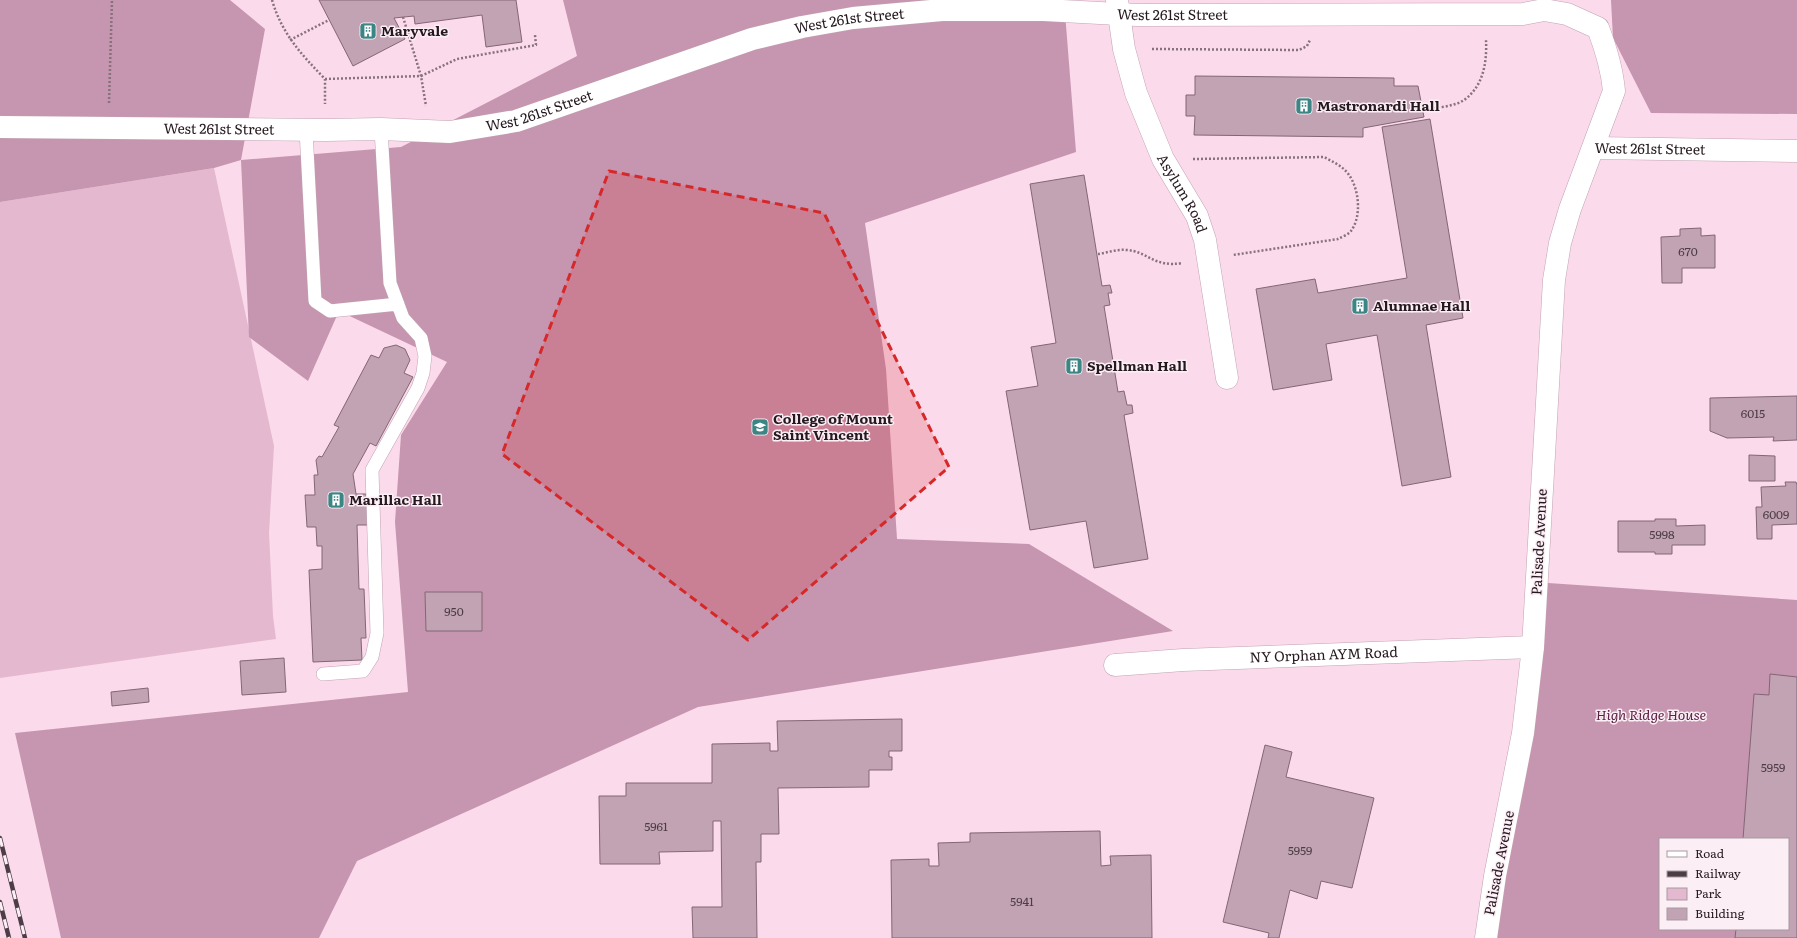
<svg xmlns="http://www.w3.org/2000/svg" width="1797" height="938" font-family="Literata,serif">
<rect width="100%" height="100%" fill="#fbdaeb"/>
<path fill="#e4b8cf" d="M214,168L274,446L269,533L273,616L276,639L0,678V202Z"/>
<path fill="#c695af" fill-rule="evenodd" d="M0,0H230L265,29L241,160L401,147L577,56L563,0H1064L1076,152L865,223L886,369L897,539L1029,544L1173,631L698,707L357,861L319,938H61L15,733L408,692L395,522L401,435L447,362L339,311L308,381L249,337L241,160L214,168L0,202Z
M1611,0H1797V114L1651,113L1613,38Z
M1548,583L1797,600V938H1486L1533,647ZM1660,839H1788V929H1660Z"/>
<path fill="#c2a3b3" stroke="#836675" d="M319,0H516L522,42L486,47L482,15L415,24L414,16L394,18L405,39L353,66Z
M1195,76L1394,78V86H1418L1424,117L1363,128V137L1194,135L1195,116H1186V95H1195Z
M1430,119L1463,318L1426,325L1451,477L1402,486L1377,335L1326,344L1332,380L1273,390L1256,289L1315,279L1318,293L1407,278L1382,127Z
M1084,175L1102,286L1110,285L1112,293H1108L1110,305L1104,306L1118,392L1124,391L1127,405H1132L1133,413L1124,415L1148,559L1094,568L1086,521L1030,530L1006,391L1038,386L1031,347L1056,343L1030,184Z
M1701,228V236L1715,235V268H1682V283H1662L1661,237L1680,236V229Z
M396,345L405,349L410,360L404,373L413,377L376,446L370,443L353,474L356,494H366L368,525H357L359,589H364L366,638H361L362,660L313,662L309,570L322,569V546H317L316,527H307L305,495H315L314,475H318L316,460L319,456L322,457L339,427L334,425L371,355L379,358L384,348Z
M1797,396V440L1773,441L1774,437L1727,438L1710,431V398Z
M1749,455L1775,456V481H1749Z
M1785,482H1796L1797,485V524L1772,525V539H1757L1756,507H1762L1761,487L1786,486Z
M1655,519H1676V526L1705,525V545H1672V554H1655V552H1618V521H1655Z
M425,592H482V631H426Z
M284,658L286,692L242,695L240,661Z
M1770,674L1797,677V938H1735L1736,929H1788V839H1743L1754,694L1769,695Z
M148,688L149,702L112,706L111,692Z
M902,719V751H889V757H892V770H869V787L778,788L779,834H761V862H756L757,938H693L692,907H722L721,821H713V851L659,852L660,864H600L599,796H626V783H712V744L770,743V751H778L777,721Z
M1265,745L1292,752L1286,777L1374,798L1352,888L1321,881L1317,899L1290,890L1279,938H1268L1269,933L1223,922Z
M1100,831L1101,866L1111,865L1110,856L1151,855L1152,938H892L891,860L929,859V866H939L938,843L970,842V833Z"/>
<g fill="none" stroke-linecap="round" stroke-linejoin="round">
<g stroke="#c2a3b2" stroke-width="14">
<path id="lane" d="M306,130L315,301L330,311L398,304
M323,674L363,671L372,657L377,633L372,470L418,388L423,373L425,356L421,338L403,318L390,283L381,129"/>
</g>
<g stroke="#c2a3b2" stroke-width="23">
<g id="street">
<path id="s1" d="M1117,0L1124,49L1136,93L1163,159L1197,216L1205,240L1227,378"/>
<path id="s2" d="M0,127L326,130L381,129L450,132L516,121L752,39L802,27L853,18L942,10H1044L1137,15L1523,14L1544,10L1567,14L1598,28C1606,49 1612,68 1614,91L1570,209L1560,243L1554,280L1533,647L1523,733L1495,876L1486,938"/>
<path id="s3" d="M1594,148L1797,151"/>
<path id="s4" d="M1115,665L1183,660L1533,647"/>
</g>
</g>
<path stroke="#86717c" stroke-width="2.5" stroke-dasharray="2 2" stroke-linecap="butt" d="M272,0C282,34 301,54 325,79V104
M403,17L421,76L426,106
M290,40L329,20
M1152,49L1299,50L1307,46L1310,40
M325,79L421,76L457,59L536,45L535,35
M109,103L112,0
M1430,109C1441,107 1455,106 1464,100C1484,86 1487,61 1486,40
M1193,159L1324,157C1333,162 1343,166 1349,175C1359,189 1362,216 1351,231C1349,234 1342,237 1338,239L1233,255
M1098,254C1106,253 1117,249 1126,250C1148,251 1153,268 1183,263"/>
<use href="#lane" stroke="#fff" stroke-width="13"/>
<use href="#street" stroke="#fff" stroke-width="22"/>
<g stroke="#4d3d46" stroke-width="4.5">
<path id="rail" d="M0,838L25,938
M0,902L9,938"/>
</g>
<use href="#rail" stroke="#fceef5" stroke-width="3" stroke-dasharray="9" stroke-linecap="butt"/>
</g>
<path fill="#d62828" fill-opacity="0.2" stroke="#d62828" stroke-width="3" stroke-dasharray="8 5" stroke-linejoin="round" d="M609,171L824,213L949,467L748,640L502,454Z"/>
<defs>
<g id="building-square" transform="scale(0.9)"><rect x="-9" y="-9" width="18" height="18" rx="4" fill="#3c8585" stroke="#fceef5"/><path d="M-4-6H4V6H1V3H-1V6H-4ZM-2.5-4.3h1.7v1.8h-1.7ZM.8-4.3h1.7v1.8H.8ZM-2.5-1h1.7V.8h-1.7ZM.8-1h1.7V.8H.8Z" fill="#fff"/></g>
<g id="university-square" transform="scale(0.9)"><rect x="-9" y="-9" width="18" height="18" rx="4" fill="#3c8585" stroke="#fceef5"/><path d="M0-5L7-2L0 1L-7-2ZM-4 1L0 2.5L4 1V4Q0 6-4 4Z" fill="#fff"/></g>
</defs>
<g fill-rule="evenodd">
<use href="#building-square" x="368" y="31"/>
<use href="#building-square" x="1304" y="106"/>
<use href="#building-square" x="1360" y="306"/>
<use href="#building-square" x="1074" y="366"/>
<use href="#university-square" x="760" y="427"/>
<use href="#building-square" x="336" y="500"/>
</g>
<g text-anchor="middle" stroke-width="3" stroke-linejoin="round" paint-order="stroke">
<g font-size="12" fill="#4c3c44">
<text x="1688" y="256">670</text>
<text x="1753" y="418">6015</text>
<text x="1776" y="519">6009</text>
<text x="1662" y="539">5998</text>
<text x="454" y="616">950</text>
<text x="1773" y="772">5959</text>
<text x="656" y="831">5961</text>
<text x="1300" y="855">5959</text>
<text x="1022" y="906">5941</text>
</g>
<g font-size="14" fill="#25191f" stroke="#fceef5">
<text dy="5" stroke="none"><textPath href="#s2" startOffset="1190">West 261st Street</textPath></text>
<text dy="5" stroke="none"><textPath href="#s2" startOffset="866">West 261st Street</textPath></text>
<text dy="5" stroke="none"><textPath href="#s2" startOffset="542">West 261st Street</textPath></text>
<text dy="5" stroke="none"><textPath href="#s2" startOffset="219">West 261st Street</textPath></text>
<text dy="5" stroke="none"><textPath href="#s3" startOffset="56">West 261st Street</textPath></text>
<text dy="5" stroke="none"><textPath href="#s1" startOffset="206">Asylum Road</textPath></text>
<text transform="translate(1539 542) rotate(-87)" y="5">Palisade Avenue</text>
<text dy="5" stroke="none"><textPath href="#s4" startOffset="209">NY Orphan AYM Road</textPath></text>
<text transform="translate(1499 863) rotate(-79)" y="5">Palisade Avenue</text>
</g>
<g font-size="14" font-weight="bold" fill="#25191f" stroke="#fceef5" text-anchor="start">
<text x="381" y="36">Maryvale</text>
<text x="1317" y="111">Mastronardi Hall</text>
<text x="1373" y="311">Alumnae Hall</text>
<text x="1087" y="371">Spellman Hall</text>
<text x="773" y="424">College of Mount<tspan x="773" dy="16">Saint Vincent</tspan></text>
<text x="349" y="505">Marillac Hall</text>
</g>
<g font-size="14" font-style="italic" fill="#5b2044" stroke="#fceef5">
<text x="1651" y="720">High Ridge House</text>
</g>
</g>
<rect x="1659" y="838" width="130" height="92" fill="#fceef5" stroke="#a6999f"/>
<rect x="1667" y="851" width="20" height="6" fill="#ffffff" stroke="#a6999f"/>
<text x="1695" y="858" font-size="12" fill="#25191f">Road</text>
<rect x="1667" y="871" width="20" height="6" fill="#4d3d46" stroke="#a6999f"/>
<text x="1695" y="878" font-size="12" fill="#25191f">Railway</text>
<rect x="1667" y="888" width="20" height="12" fill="#e4b8cf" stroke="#a6999f"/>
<text x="1695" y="898" font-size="12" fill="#25191f">Park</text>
<rect x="1667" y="908" width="20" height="12" fill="#c2a3b3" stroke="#a6999f"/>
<text x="1695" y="918" font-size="12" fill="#25191f">Building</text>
</svg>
